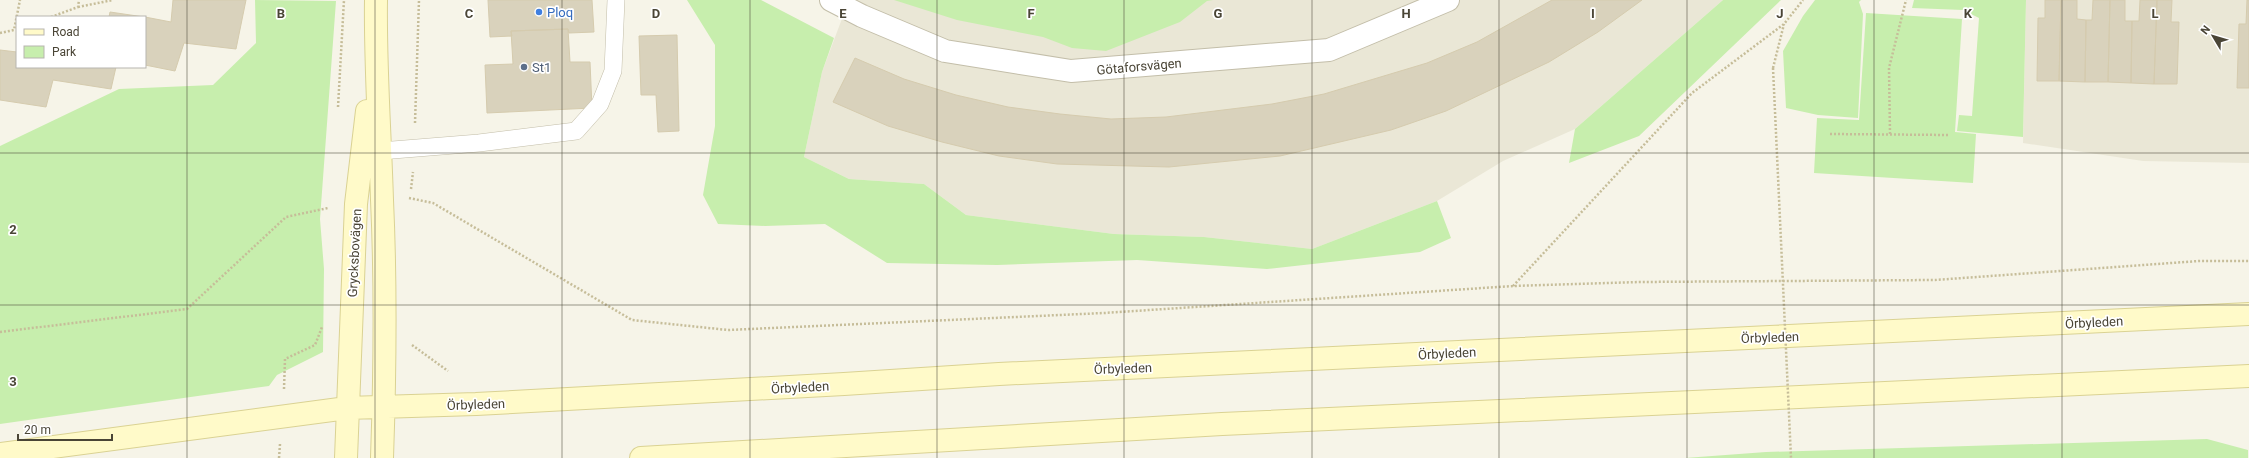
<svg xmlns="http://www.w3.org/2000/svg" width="2249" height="458" font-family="Roboto,sans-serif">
<rect width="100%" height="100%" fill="#f6f4e8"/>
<path fill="#eae7d6" d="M849,0H1723L1575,129L1503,161L1437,201L1312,249L1204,237L1114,234L966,215L924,184L849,179L804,157L822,72Z
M2026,0H2249V163L2143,161L2023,143Z"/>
<path fill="#c7eead" d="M255,0L336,1L320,219L324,269L323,352L277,375L269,386L0,424V146L119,89L213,85L256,43Z
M687,0H761L834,38L822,72L804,157L849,179L924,184L966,215L1114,234L1204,237L1312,249L1437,201L1451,238L1420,252L1267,269L1137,260L997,265L887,263L825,224L765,226L718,224L703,195L715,126V45Z
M894,0H1213L1207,1L1180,22L1106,51L1072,48L1043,37L957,20Z
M1723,0H1781L1639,136L1569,163L1575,129Z
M1815,0H1861L1859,2L1863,14L1858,118L1818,115L1786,108L1783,51L1803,16Z
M1914,0H2026L2023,137L1957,131L1959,115L1972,116L1979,18L1963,10L1912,8Z
M1866,13L1962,19L1955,132L1976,134L1973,183L1814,173L1817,118L1859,120Z
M2207,439L2248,450V458H1685L1766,452Z"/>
<path fill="#d9d2bc" stroke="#d5cbae" d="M173,0H246L236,49L184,43L175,71L145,65V17L171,22Z
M488,0H592L594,32L569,33L568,29L511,31L512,36L490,37Z
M1552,0H1642L1598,32L1549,62L1446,111L1391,130L1280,156L1169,167L1057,164L999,156L942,142L888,126L833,102L855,58L904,79L956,95L1008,107L1060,114L1111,119L1166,117L1272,104L1324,94L1427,63L1477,42Z
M2045,0H2061L2059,81H2037L2038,18H2045Z
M2061,0H2077V19L2086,20L2085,82L2059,81Z
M2093,0H2110L2108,82H2085L2086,20H2092Z
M2110,0H2125V21H2132L2131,83L2108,82Z
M2140,0H2157L2154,84L2131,83L2132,21H2139Z
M2157,0H2172L2171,22H2179L2177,84H2154Z
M2247,0H2249V88H2237L2239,24H2246Z
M110,12L144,17H109Z
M568,29L570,62H590L592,108L487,113L485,65L513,64L511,31Z
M677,35L679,131L658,132L656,95H641L639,36Z
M0,50L17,52V67H116L111,89L53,80L46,107L0,100Z"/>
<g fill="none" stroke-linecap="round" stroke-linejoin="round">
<g stroke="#c3bea9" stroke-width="18">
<path id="lane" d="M368,152L479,143L576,131L600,104L613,71L616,0"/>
</g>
<g stroke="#c3bea9" stroke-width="24">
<path id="street" d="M831,0L862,16L945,51L1071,71L1329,50L1448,0"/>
</g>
<g stroke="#dad293" stroke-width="24">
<path id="secondary" d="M376,0C375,67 380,133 382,200C386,286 385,372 382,458
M0,454L347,408L476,404L844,384L999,374L2249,314
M346,458L356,204L367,111
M641,458L1222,424L2249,376"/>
</g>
<path stroke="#c6bd99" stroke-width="2.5" stroke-dasharray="2 2" stroke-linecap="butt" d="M78,7L113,0
M51,17L78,7L79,0
M0,33L14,30L20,0
M1773,68L1784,24
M338,107L344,0
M415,123L419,0
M1830,134L1949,135
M1890,134L1889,68L1906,0
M411,189L413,172
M409,198L433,203L632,320L728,330L1104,313L1513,286L1639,282L1935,280L2199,261H2249
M1513,286L1692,93L1784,24L1803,0
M0,332L187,309L286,217L328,208
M412,345L448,371
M284,389L285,359L315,345L322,327
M279,458L280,444"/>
<use href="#lane" stroke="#fff" stroke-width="17"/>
<use href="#street" stroke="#fff" stroke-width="22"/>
<use href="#secondary" stroke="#fffac9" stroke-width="22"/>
<path stroke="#c6bd99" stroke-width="2.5" stroke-dasharray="2 2" stroke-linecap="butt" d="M1773,68L1791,458"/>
</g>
<path fill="none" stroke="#4a4536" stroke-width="1" stroke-opacity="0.55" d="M187,0V458M375,0V458M562,0V458M750,0V458M937,0V458M1124,0V458M1312,0V458M1499,0V458M1687,0V458M1874,0V458M2062,0V458M0,153H2249M0,305H2249"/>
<circle fill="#3f7fe0" stroke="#fff" stroke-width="1.5" cx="539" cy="12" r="4"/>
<circle fill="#5c6f8a" stroke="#fff" stroke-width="1.5" cx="524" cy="67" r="4"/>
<g text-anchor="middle" stroke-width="3.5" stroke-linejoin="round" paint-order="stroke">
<g font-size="13" fill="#366cbe" stroke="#fff" text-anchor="start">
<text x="547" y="17">Ploq</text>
</g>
<g font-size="13" fill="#4a4536" stroke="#fff">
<text transform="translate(1139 66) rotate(-5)" y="5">Götaforsvägen</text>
<text transform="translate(354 253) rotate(-87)" y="5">Grycksbovägen</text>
<text transform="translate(2094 322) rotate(-3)" y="5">Örbyleden</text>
<text transform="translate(1770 337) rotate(-2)" y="5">Örbyleden</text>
<text transform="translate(1447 353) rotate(-3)" y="5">Örbyleden</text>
<text transform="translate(1123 368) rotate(-2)" y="5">Örbyleden</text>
<text transform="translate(800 387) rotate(-3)" y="5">Örbyleden</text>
<text transform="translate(476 404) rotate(-2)" y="5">Örbyleden</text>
</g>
<g font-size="13" fill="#4e5e75" stroke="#fff" text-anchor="start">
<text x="532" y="72">St1</text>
</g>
</g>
<g font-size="13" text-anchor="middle" font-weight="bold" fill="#4a4536" stroke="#fff" stroke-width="3.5" stroke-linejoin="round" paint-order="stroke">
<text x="281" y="18">B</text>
<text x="469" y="18">C</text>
<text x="656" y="18">D</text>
<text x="843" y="18">E</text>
<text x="1031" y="18">F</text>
<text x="1218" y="18">G</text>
<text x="1406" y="18">H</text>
<text x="1593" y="18">I</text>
<text x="1780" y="18">J</text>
<text x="1968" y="18">K</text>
<text x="2155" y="18">L</text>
<text x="13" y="234">2</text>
<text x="13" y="386">3</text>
</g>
<rect x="16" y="16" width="130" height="52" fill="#ffffff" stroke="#b7b5af"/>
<rect x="24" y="29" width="20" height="6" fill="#fffac9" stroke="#b7b5af"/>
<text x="52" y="36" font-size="12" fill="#4a4536">Road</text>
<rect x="24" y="46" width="20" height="12" fill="#c7eead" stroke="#b7b5af"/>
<text x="52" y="56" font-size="12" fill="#4a4536">Park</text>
<g transform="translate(2213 36) rotate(308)" stroke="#ffffff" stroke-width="3" paint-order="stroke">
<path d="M0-3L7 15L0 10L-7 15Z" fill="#4a4536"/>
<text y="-6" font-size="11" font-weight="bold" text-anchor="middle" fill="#4a4536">N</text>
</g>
<path d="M18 434v6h94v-6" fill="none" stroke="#4a4536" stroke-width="2"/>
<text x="24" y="434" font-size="12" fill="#4a4536" stroke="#ffffff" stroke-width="3" paint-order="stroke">20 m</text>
</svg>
